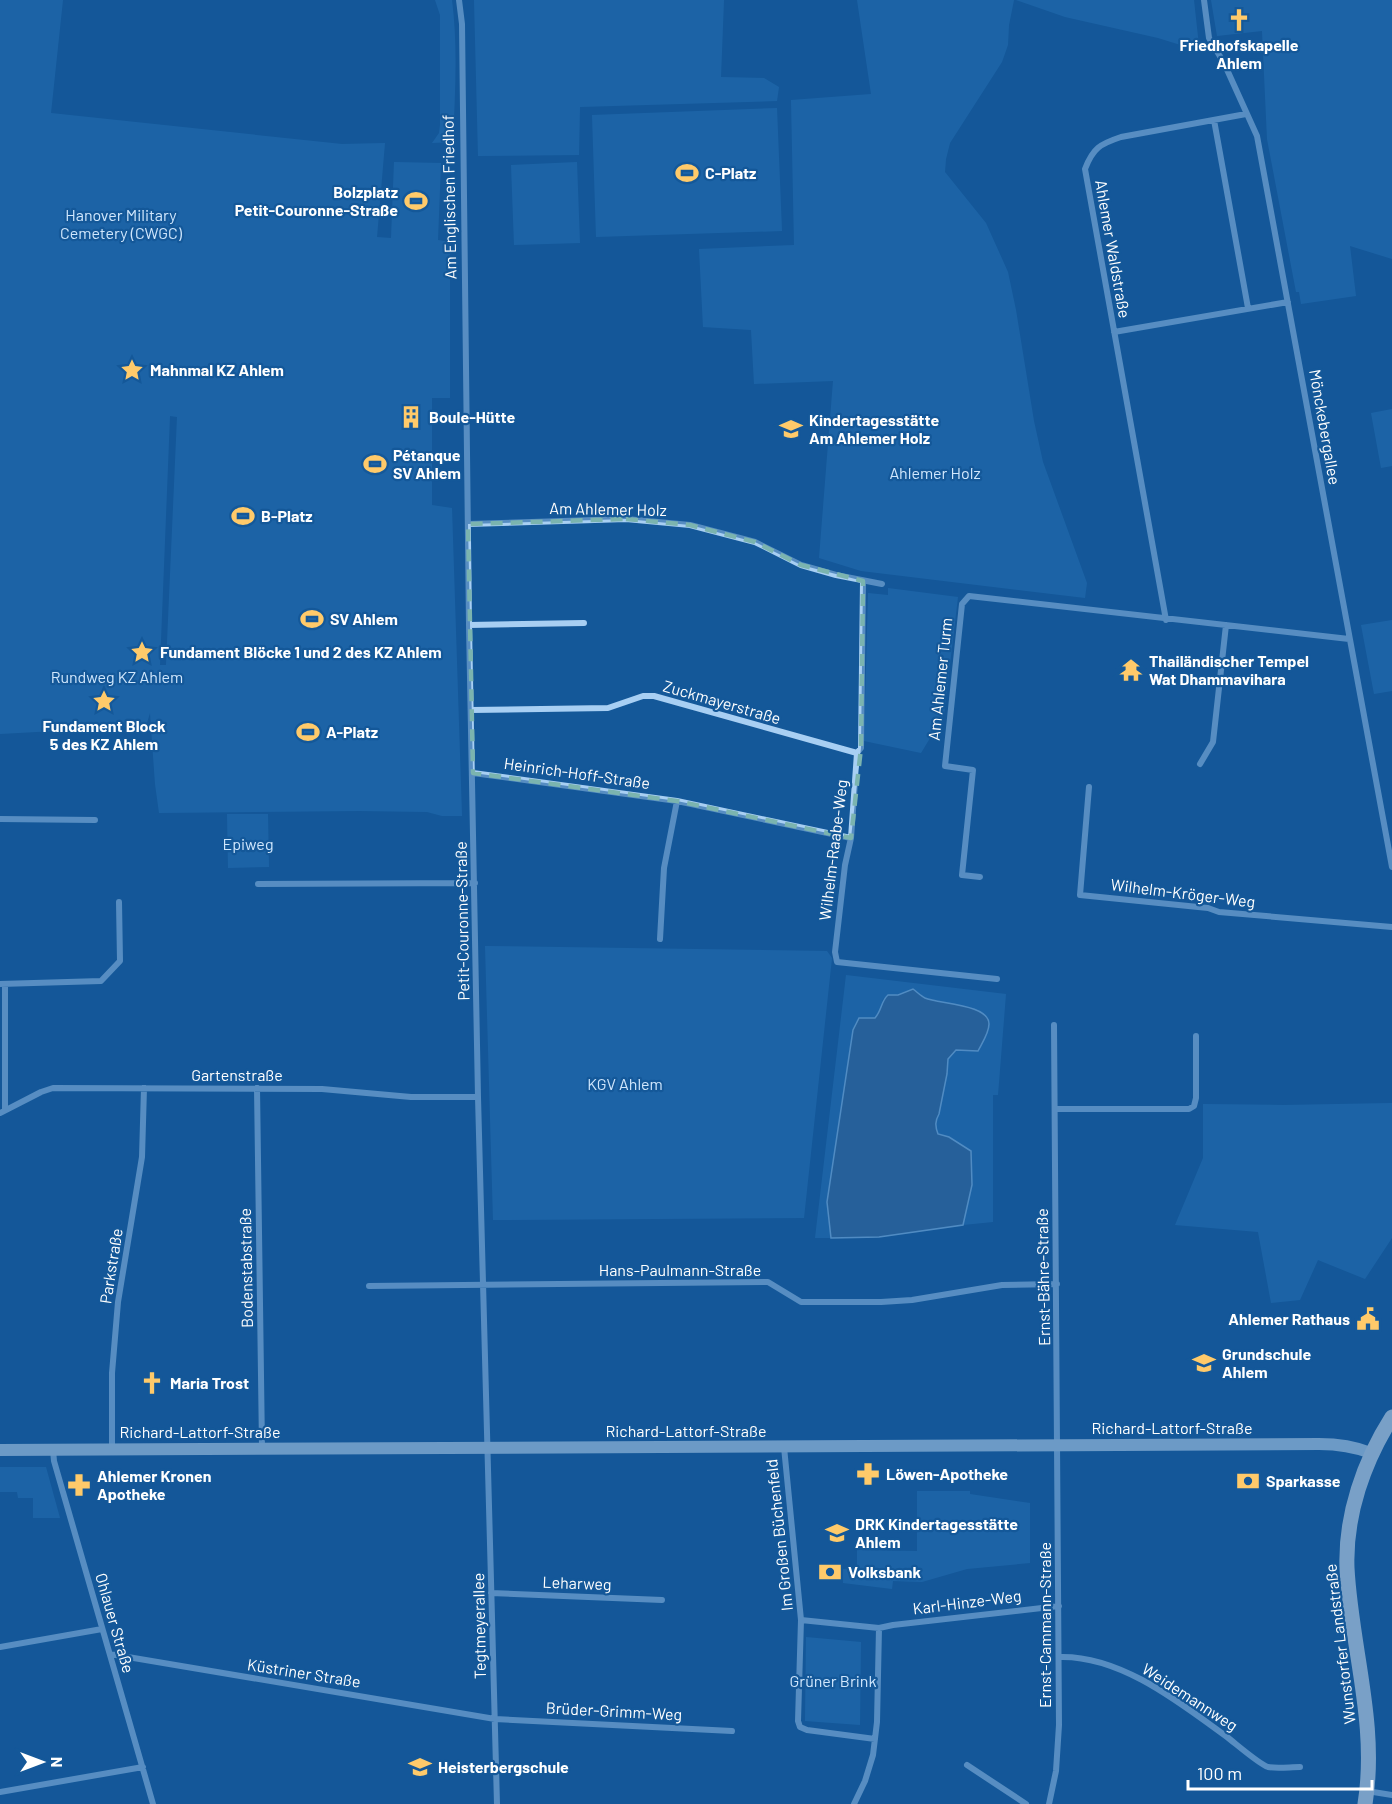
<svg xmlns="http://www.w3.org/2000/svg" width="1392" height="1804" font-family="Barlow,sans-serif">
<rect width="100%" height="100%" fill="#145899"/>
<path fill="#2772b7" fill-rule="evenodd" d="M0,0H63L51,113L342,144L385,143L377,237L391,238L394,162L441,163L438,240L450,242V398H432V505L452,508L462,816H442L427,812L359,811L159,813L155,784L150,713L146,726L0,734ZM170,416L177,417L166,665H160Z
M435,0H452C458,47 455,94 453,142L432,143L439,133L440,125V15Z
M474,0H724L721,77L764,78L779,87L777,101L580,107L579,155L478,156Z
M857,0H1014L1009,25L1008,45L1002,62L950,143L946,159L945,172L986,223L1008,272L1016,310L1034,421L1043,462L1087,583L1085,598L861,571L819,558L833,381L754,384L751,330L703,327L699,249L794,245L791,100L871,94Z
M1016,0H1194L1199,46L1203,52L1158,38L1065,17Z
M1211,0H1392V259L1350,246L1356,296L1301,304L1299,292H1296L1267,139L1262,31L1217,36Z
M777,108L782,231L596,237L592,115Z
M577,162L580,243L514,245L511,165Z
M1392,409V466L1381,468L1371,413Z
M888,588L958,597L944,715L921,753L864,741L868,593L888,595Z
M1392,620V691L1374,694L1361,625Z
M227,814H268L269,867L228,868Z
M485,946L827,951L832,958L804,1218L493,1220Z
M846,975L1006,994L998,1095H993V1222L963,1225L972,1185L949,1137L938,1134L935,1125L948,1059L955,1050L963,1051L953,1004L925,998L913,989L883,999L881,1009L875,1018H859L855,1024L827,1202L831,1238H815Z
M1392,1103V1238L1365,1279L1318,1260L1300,1300L1271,1303L1258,1232L1175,1225L1203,1158V1104L1283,1105Z
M0,1467H46L60,1518H33V1498H18L17,1492H0Z
M917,1491H970V1494L1030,1503V1563L967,1569L922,1582L893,1581L892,1589L843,1583V1569L857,1568V1550L917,1551Z
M806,1637L861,1642L860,1725L805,1721Z"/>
<path fill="#3c6c9b" stroke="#9acbf5" stroke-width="1.5" d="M913,989C917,992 921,996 925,998C939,1004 989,1004 989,1024C989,1033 982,1043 978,1051L956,1050L948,1059L947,1074L939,1114C935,1121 935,1126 938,1134L949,1137L971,1151L972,1185L963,1225L879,1237L831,1238L827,1202L853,1030L859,1018H875C882,1010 881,1001 888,995H898Z"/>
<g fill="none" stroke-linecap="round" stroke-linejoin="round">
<path stroke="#a8cff3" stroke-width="6" d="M459,0L462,24L469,625L478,1097L497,1804
M1204,0L1209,38L1224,63L1257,136L1392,867
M1214,120L1248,308
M1114,332L1288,302
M468,524L626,519L690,525L755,542L801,565L836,575L882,584
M863,581L861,748L857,753L851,838L845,865L835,952L837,962L997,979
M1166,620L1085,169C1093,148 1100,144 1121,137L1246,114
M469,625L584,623
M471,710L608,708L643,696H654L857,753
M1200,764L1213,742L1226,625
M473,773L677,801L851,838
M1089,787L1080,895L1208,908L1219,912L1392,927
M0,819L95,820
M980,877L962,875L973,770L945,766L962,604L969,596L1349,639
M258,884L475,883
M660,939L664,868L677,801
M0,984L101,981L120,961L119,902
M5,984V1109
M257,1088L262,1447
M1055,1109H1189L1194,1106L1196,1098V1036
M0,1113L41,1092L53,1088L322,1089L411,1097H478
M369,1286L768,1282L801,1302H881L912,1300L1002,1285L1057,1284
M784,1447L801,1620L879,1628L877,1722L873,1755L865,1781L854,1804
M112,1448V1373L118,1302L142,1157L144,1088
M53,1450L54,1461L153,1804
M491,1593L662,1600
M801,1620L798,1721L800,1727L807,1730L875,1739
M879,1628L893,1625L1059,1606
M0,1647L102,1629
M110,1654L495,1719L732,1731
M1059,1657C1120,1655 1179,1702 1227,1737C1235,1743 1259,1764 1268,1767C1277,1769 1290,1767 1300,1767
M967,1765L1026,1804
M1367,1791L1392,1795
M0,1792L143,1767
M1049,1804L1056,1771L1059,1725L1054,1025"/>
<path stroke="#d7eafc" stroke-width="12" d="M0,1450L1319,1444C1338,1444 1353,1446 1371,1453"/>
<path stroke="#f4f9ff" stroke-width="15" d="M1365,1804C1378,1724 1351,1647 1347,1568C1345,1515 1364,1461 1392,1417"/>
</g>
<path d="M0 0H1392V1804H0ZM626,519L690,525L755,542L801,565L863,581L861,748L851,838L677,801L473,773L468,524Z" fill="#145899" fill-opacity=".55" fill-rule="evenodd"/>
<path fill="none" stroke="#7bb4af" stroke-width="4.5" stroke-dasharray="12 8" stroke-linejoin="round" d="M626,519L690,525L755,542L801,565L863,581L861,748L851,838L677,801L473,773L468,524Z"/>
<defs>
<g id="church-bare" transform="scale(1.8)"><path d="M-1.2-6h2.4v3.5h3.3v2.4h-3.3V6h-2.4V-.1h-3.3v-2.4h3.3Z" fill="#ffca6a" stroke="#145899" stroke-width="2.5" paint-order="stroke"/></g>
<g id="stadium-bare" transform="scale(1.8)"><path d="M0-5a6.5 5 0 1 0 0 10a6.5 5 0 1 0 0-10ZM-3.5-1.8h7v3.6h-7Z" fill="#ffca6a" stroke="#145899" stroke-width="2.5" paint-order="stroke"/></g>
<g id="sight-bare" transform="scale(1.8)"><path d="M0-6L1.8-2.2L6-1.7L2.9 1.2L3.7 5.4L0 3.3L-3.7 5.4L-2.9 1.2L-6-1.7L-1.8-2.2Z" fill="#ffca6a" stroke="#145899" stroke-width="2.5" paint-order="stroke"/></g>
<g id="building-bare" transform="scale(1.8)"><path d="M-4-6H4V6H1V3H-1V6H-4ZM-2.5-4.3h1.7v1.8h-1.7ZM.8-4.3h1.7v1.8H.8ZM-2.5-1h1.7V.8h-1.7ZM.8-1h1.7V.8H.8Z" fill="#ffca6a" stroke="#145899" stroke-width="2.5" paint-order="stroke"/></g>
<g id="school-bare" transform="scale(1.8)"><path d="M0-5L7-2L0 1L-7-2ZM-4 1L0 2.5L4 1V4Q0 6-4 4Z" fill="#ffca6a" stroke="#145899" stroke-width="2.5" paint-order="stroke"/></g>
<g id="temple-bare" transform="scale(1.8)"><path d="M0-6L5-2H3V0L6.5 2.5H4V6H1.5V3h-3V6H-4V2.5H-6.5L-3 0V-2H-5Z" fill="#ffca6a" stroke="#145899" stroke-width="2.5" paint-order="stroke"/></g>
<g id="civic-bare" transform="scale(1.8)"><path d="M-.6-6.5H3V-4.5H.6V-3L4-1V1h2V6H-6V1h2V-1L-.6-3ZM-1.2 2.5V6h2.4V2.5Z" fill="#ffca6a" stroke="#145899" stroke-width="2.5" paint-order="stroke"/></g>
<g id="pharmacy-bare" transform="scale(1.8)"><path d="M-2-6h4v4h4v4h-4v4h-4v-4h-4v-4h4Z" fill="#ffca6a" stroke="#145899" stroke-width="2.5" paint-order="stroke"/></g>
<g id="bank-bare" transform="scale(1.8)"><path d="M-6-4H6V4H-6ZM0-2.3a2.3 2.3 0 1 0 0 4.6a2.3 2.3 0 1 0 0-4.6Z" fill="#ffca6a" stroke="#145899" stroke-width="2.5" paint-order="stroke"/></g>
</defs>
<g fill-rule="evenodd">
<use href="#church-bare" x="1239" y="20"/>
<use href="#stadium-bare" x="687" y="173"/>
<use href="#stadium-bare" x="416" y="201"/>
<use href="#sight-bare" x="132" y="370"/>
<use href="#building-bare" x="411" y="417"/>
<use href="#school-bare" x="791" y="429"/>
<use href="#stadium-bare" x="375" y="464"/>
<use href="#stadium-bare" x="243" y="516"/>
<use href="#stadium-bare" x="312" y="619"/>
<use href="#sight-bare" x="142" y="652"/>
<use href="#temple-bare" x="1131" y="670"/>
<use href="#sight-bare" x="104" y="701"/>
<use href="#stadium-bare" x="308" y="732"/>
<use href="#civic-bare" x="1368" y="1319"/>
<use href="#school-bare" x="1204" y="1363"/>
<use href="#church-bare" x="152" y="1383"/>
<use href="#pharmacy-bare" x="868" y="1474"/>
<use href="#bank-bare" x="1248" y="1481"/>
<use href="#pharmacy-bare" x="79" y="1485"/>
<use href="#school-bare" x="837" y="1533"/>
<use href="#bank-bare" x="830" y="1572"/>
<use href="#school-bare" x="420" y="1767"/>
</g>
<g text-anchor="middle" stroke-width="4.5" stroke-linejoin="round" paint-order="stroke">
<g font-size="16" font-weight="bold" fill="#fff" stroke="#145899" text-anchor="start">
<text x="1239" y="51" text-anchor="middle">Friedhofskapelle<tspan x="1239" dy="18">Ahlem</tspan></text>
<text x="705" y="179">C-Platz</text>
<text x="398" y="198" text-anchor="end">Bolzplatz<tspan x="398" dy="18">Petit-Couronne-Straße</tspan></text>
<text x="150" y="376">Mahnmal KZ Ahlem</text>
<text x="429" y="423">Boule-Hütte</text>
<text x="809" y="426">Kindertagesstätte<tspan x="809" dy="18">Am Ahlemer Holz</tspan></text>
<text x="393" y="461">Pétanque<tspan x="393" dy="18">SV Ahlem</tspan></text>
<text x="261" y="522">B-Platz</text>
<text x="330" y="625">SV Ahlem</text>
<text x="160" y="658">Fundament Blöcke 1 und 2 des KZ Ahlem</text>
<text x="1149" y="667">Thailändischer Tempel<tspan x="1149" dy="18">Wat Dhammavihara</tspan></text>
<text x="104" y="732" text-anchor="middle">Fundament Block<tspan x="104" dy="18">5 des KZ Ahlem</tspan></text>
<text x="326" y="738">A-Platz</text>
<text x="1350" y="1325" text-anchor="end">Ahlemer Rathaus</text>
<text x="1222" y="1360">Grundschule<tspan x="1222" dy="18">Ahlem</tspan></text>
<text x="170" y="1389">Maria Trost</text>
<text x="886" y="1480">Löwen-Apotheke</text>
<text x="97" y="1482">Ahlemer Kronen<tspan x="97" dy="18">Apotheke</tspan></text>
<text x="1266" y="1487">Sparkasse</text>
<text x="855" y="1530">DRK Kindertagesstätte<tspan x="855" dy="18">Ahlem</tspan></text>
<text x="848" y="1578">Volksbank</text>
<text x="438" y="1773">Heisterbergschule</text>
</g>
<g font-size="16" fill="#fff" stroke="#145899">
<text transform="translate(449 197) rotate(-91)" y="6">Am Englischen Friedhof</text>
<text transform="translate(1113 249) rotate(80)" y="6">Ahlemer Waldstraße</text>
<text transform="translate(1325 427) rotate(80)" y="6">Mönckebergallee</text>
<text transform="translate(608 509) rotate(1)" y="6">Am Ahlemer Holz</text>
<text transform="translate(940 679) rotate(-84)" y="6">Am Ahlemer Turm</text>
<text transform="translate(722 702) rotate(16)" y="6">Zuckmayerstraße</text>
<text transform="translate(577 773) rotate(8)" y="6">Heinrich-Hoff-Straße</text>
<text transform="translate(833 850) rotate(-83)" y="6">Wilhelm-Raabe-Weg</text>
<text transform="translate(1183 893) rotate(7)" y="6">Wilhelm-Kröger-Weg</text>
<text transform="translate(462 921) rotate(-91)" y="6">Petit-Couronne-Straße</text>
<text x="237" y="1081">Gartenstraße</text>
<text transform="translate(111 1266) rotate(-81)" y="6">Parkstraße</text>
<text transform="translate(246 1268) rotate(-91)" y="6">Bodenstabstraße</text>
<text x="680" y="1276">Hans-Paulmann-Straße</text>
<text transform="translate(1043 1277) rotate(-91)" y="6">Ernst-Bähre-Straße</text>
<text x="1172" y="1434">Richard-Lattorf-Straße</text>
<text x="686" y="1437">Richard-Lattorf-Straße</text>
<text x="200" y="1438">Richard-Lattorf-Straße</text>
<text transform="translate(779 1535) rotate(-96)" y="6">Im Großen Büchenfeld</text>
<text transform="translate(577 1583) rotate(2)" y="6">Leharweg</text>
<text transform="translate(967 1602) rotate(-7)" y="6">Karl-Hinze-Weg</text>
<text transform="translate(115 1623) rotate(74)" y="6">Ohlauer Straße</text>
<text transform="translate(1045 1625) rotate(-90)" y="6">Ernst-Cammann-Straße</text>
<text transform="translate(479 1626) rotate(-91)" y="6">Tegtmeyerallee</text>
<text transform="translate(1340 1644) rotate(-97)" y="6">Wunstorfer Landstraße</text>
<text transform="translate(304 1673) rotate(9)" y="6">Küstriner Straße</text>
<text transform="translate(1190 1697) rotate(33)" y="6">Weidemannweg</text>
<text transform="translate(614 1711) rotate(3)" y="6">Brüder-Grimm-Weg</text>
</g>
<g font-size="16" fill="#d0e7fd" stroke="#145899">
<text x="121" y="221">Hanover Military<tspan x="121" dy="18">Cemetery (CWGC)</tspan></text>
<text x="935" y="479">Ahlemer Holz</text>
<text x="117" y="683">Rundweg KZ Ahlem</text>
<text x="248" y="850">Epiweg</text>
<text x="625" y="1090">KGV Ahlem</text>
<text x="833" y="1687">Grüner Brink</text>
</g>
</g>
<g transform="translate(42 1762) rotate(90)" stroke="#145899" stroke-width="4.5" paint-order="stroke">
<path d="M0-4.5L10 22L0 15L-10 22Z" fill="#ffffff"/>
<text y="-9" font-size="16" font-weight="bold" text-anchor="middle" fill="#ffffff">N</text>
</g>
<path d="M1188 1780v9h184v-9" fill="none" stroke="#ffffff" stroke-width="3"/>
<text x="1197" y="1780" font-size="18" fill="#ffffff" stroke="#145899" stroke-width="4.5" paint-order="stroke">100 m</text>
</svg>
